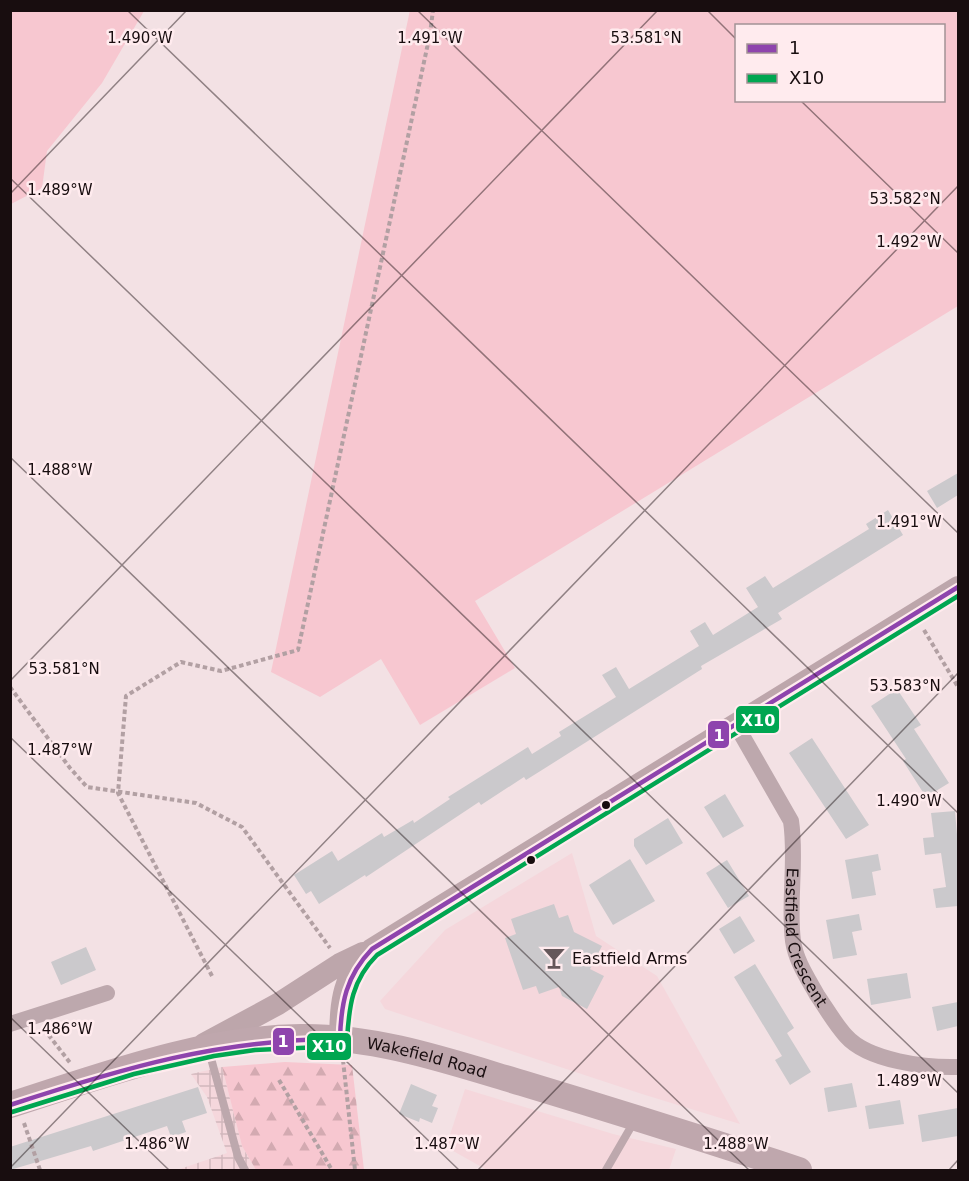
<svg xmlns="http://www.w3.org/2000/svg" width="969" height="1181" font-family="'DejaVu Sans',sans-serif">
<defs>
<pattern id="industrial-grid" width="8" height="8" patternUnits="userSpaceOnUse" patternTransform="scale(1.5)"><rect width="8" height="8" fill="#f5d7dc"/><path d="M0 4h8M4 0v8" fill="none" stroke="#d1b7bc"/></pattern>
<pattern id="forest-firs" width="22" height="20" patternUnits="userSpaceOnUse" patternTransform="scale(1.5)"><rect width="22" height="20" fill="#f7c7d0"/><path d="M5 1l3.5 6h-7zM16 11l3.5 6h-7z" fill="#d3aab1"/></pattern>
</defs>
<rect width="100%" height="100%" fill="#f3e1e4"/>
<path fill="#f5d7dc" d="M572,853L596,936L657,976L740,1124L642,1094L385,1009L380,1001L445,930Z
M465,1089L613,1134L676,1149L669,1170H487L446,1147Z"/>
<path fill="url(#industrial-grid)" d="M222,1067L242,1146L256,1170H177L227,1153L207,1097L191,1074Z"/>
<path fill="#f7c7d0" fill-rule="evenodd" d="M11,10L144,11L102,83L47,151L42,188L11,204Z
M410,10L958,11V306L475,601L515,668L420,725L381,659L320,697L271,672ZM736,26H944V100H736Z"/>
<path fill="url(#forest-firs)" d="M285,1062L352,1065L364,1170H256L242,1146L222,1067Z"/>
<path fill="#cbc9cc" d="M958,473V495L937,508L927,491Z
M888,510L903,535L778,613L782,619L701,666L702,669L542,770L526,780L524,777L481,805L479,802L366,877L365,875L319,904L311,891L306,894L294,875L332,851L338,861L382,833L384,837L413,820L414,823L450,799L448,797L528,747L532,754L561,736L559,732L616,697L602,675L616,667L629,689L699,646L690,631L705,622L713,635L758,607L746,588L765,576L773,588L869,529L866,524Z
M897,689L921,725L914,729L949,783L926,797L903,761L906,759L871,706Z
M812,738L869,825L846,839L789,753Z
M725,794L744,826L723,838L704,807Z
M955,811L958,846V906L936,908L933,889L946,887L941,853L925,855L923,838L934,837L931,813Z
M668,818L683,843L646,865L634,846V839Z
M878,854L881,870L872,872L876,895L852,899L845,860Z
M630,859L655,901L613,925L589,885Z
M727,860L749,896L728,908L706,873Z
M554,904L559,918L568,915L574,932L602,946L590,969L604,976L587,1009L562,996L559,987L539,994L536,986L523,990L505,938L516,934L511,919Z
M859,914L862,930L852,932L857,955L833,959L826,920Z
M740,916L755,941L734,954L719,929Z
M86,947L96,970L61,985L51,962Z
M755,964L794,1028L787,1033L811,1072L790,1085L775,1060L782,1056L734,977Z
M907,973L911,998L871,1005L867,979Z
M958,1002V1026L937,1031L932,1007Z
M852,1083L857,1107L828,1112L824,1088Z
M411,1084L437,1095L432,1106L438,1108L432,1123L420,1118L419,1122L399,1114Z
M198,1087L207,1113L182,1121L186,1132L171,1137L167,1126L93,1151L91,1146L10,1170V1147Z
M900,1100L904,1124L869,1129L865,1106Z
M958,1108V1136L922,1142L918,1115Z"/>
<g fill="none" stroke-linecap="round" stroke-linejoin="round">
<path stroke="#b2a0a3" stroke-width="4" stroke-dasharray="4.5 3" stroke-linecap="butt" d="M924,630L958,687
M10,687L70,768L87,787L196,803L242,827L330,948
M212,976L118,793L126,696L181,662L221,671L298,650L430,34L433,10
M44,1029L71,1064
M343,1060L355,1170
M279,1080L332,1170
M24,1123L40,1170"/>
<path stroke="#bda8ad" stroke-width="8" d="M209,1051L238,1157L245,1170
M606,1170L635,1120"/>
<g stroke="#bda8ad" stroke-width="16">
<path id="s1" d="M736,725L791,821C797,861 788,901 793,941C796,961 807,977 817,995C826,1008 835,1024 846,1036C868,1061 927,1068 958,1067"/>
<path d="M10,1024L107,993"/>
</g>
<path stroke="#bda6ab" stroke-width="22" d="M340,1039C341,1000 342,976 372,949L958,587
M204,1044L278,1004L340,964L363,953"/>
<path stroke="#bfa7ad" stroke-width="26" id="s2" d="M10,1105C104,1075 202,1038 301,1037C376,1036 451,1062 522,1083C615,1111 707,1140 799,1170"/>
<g stroke="#ffebee" stroke-width="9">
<path id="bus-1" d="M10,1105C123,1068 221,1039 340,1039C341,1003 346,976 372,949L958,587"/>
</g>
<g stroke="#ffebee" stroke-width="9">
<path id="bus-2" d="M12,1112L134,1074L214,1056L255,1050L343,1046L347,1040C349,1006 352,980 377,955L958,596"/>
</g>
<use href="#bus-1" stroke="#8e44ad" stroke-width="4.5"/>
<use href="#bus-2" stroke="#00a651" stroke-width="4.5"/>
</g>
<path fill="none" stroke="#180d0f" stroke-width="1.5" stroke-opacity="0.45" d="M127,10L958,813M417,10L958,533M707,10L736,39M800,100L958,253M10,178L958,1093M10,194L187,10M10,457L749,1170M10,681L658,10M10,737L459,1170M10,1017L169,1170M10,1168L958,186M478,1170L958,673M949,1170L958,1160"/>
<defs>
<g id="bar-bare" transform="scale(1.8)"><path d="M-6-5H6L.8 .8V4.5H3.5V6h-7V4.5H-.8V.8Z" fill="#65575a" stroke="#ffebee" stroke-width="2.5" paint-order="stroke"/></g>
</defs>
<g fill-rule="evenodd">
<use href="#bar-bare" x="554" y="958"/>
</g>
<g fill="#180d0f" stroke="#ffebee" stroke-width="2">
<circle cx="606" cy="805" r="5"/>
<circle cx="531" cy="860" r="5"/>
</g>
<g text-anchor="middle" stroke-width="5" stroke-linejoin="round" paint-order="stroke">
<g font-size="16" fill="#180d0f" stroke="#ffebee">
<text dy="6" stroke="none"><textPath href="#s1" startOffset="230">Eastfield Crescent</textPath></text>
<text dy="6" stroke="none"><textPath href="#s2" startOffset="428">Wakefield Road</textPath></text>
</g>
<g font-size="16" fill="#180d0f" stroke="#ffebee" text-anchor="start">
<text x="572" y="964">Eastfield Arms</text>
</g>
</g>
<g font-size="15" text-anchor="middle" fill="#180d0f" stroke="#ffebee" stroke-width="5" stroke-linejoin="round" paint-order="stroke">
<text x="140" y="43">1.490°W</text>
<text x="430" y="43">1.491°W</text>
<text x="646" y="43">53.581°N</text>
<text x="60" y="195">1.489°W</text>
<text x="905" y="204">53.582°N</text>
<text x="909" y="247">1.492°W</text>
<text x="60" y="475">1.488°W</text>
<text x="909" y="527">1.491°W</text>
<text x="64" y="674">53.581°N</text>
<text x="905" y="691">53.583°N</text>
<text x="60" y="755">1.487°W</text>
<text x="909" y="806">1.490°W</text>
<text x="60" y="1034">1.486°W</text>
<text x="909" y="1086">1.489°W</text>
<text x="157" y="1149">1.486°W</text>
<text x="447" y="1149">1.487°W</text>
<text x="736" y="1149">1.488°W</text>
</g>
<g stroke="#ffebee" stroke-width="2">
<rect x="735" y="705" width="45" height="29" rx="6" fill="#00a651"/>
<rect x="707" y="720" width="23" height="29" rx="6" fill="#8e44ad"/>
<rect x="272" y="1027" width="23" height="29" rx="6" fill="#8e44ad"/>
<rect x="306" y="1032" width="46" height="29" rx="6" fill="#00a651"/>
</g>
<g font-size="16" text-anchor="middle" font-weight="bold" fill="#fff">
<text x="758" y="726">X10</text>
<text x="719" y="741">1</text>
<text x="283" y="1047">1</text>
<text x="329" y="1052">X10</text>
</g>
<rect width="969" height="1181" fill="none" stroke="#180d0f" stroke-width="24"/>
<rect x="735" y="24" width="210" height="78" fill="#ffebee" stroke="#a39295" stroke-width="1.5"/>
<rect x="747" y="44" width="30" height="9" fill="#8e44ad" stroke="#a39295" stroke-width="1.5"/>
<text x="789" y="54" font-size="18" fill="#180d0f">1</text>
<rect x="747" y="74" width="30" height="9" fill="#00a651" stroke="#a39295" stroke-width="1.5"/>
<text x="789" y="84" font-size="18" fill="#180d0f">X10</text>
</svg>
